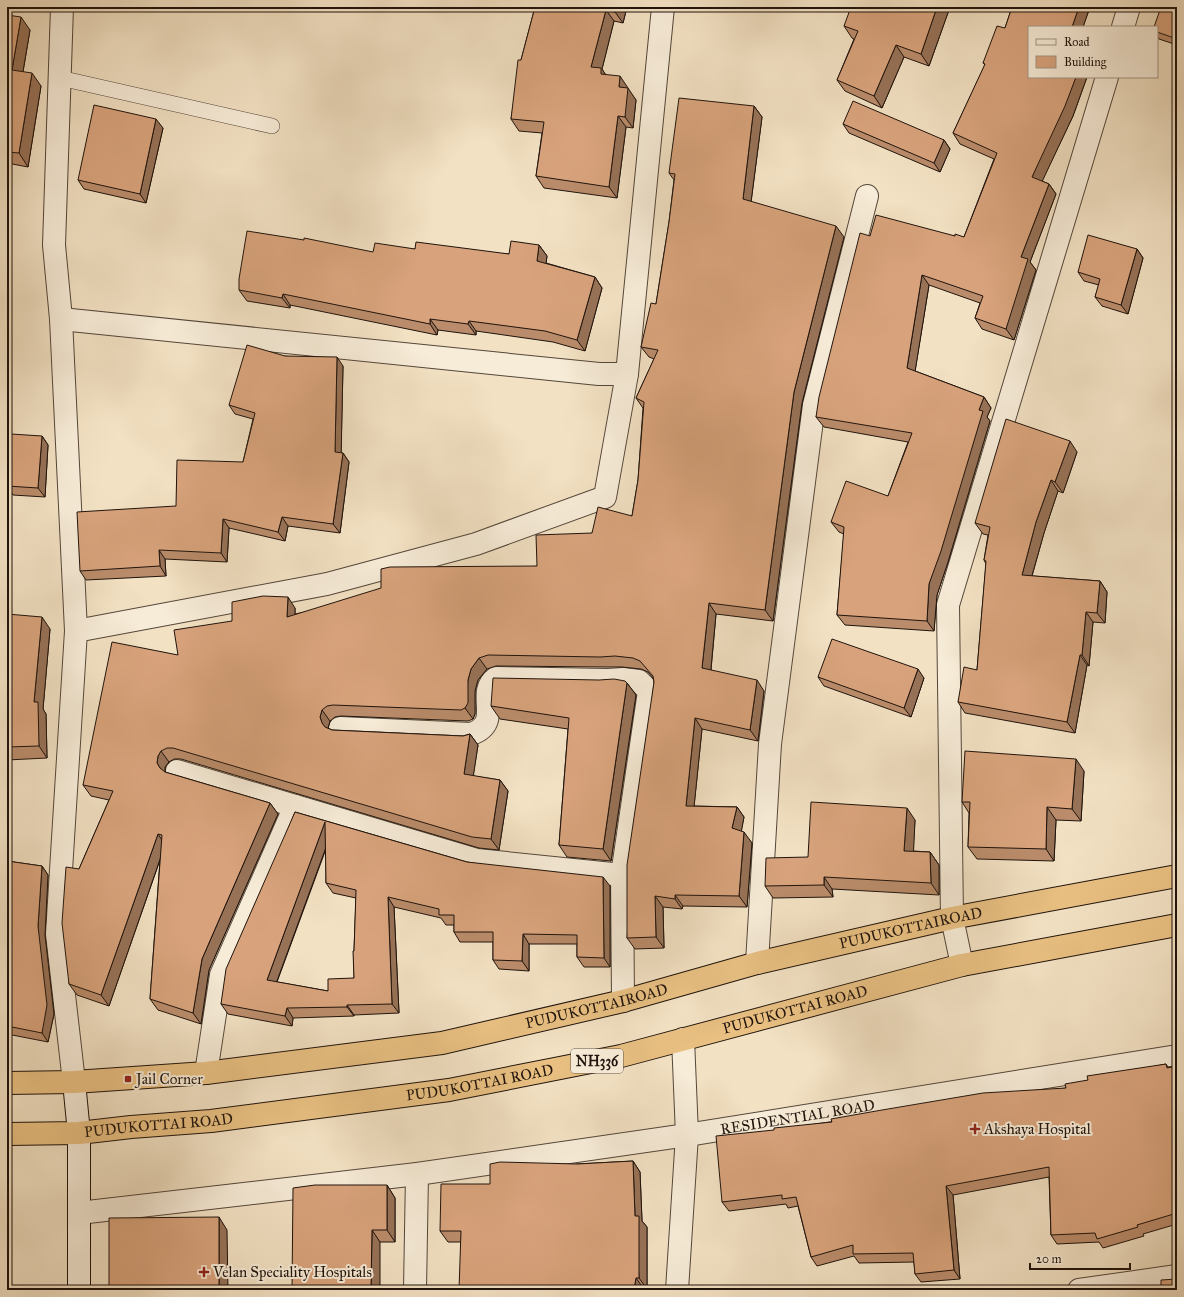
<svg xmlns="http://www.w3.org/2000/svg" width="1184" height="1297" font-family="'IM FELL Great Primer',serif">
<rect width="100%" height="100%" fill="#f2e1c3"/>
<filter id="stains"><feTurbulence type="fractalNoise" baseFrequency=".005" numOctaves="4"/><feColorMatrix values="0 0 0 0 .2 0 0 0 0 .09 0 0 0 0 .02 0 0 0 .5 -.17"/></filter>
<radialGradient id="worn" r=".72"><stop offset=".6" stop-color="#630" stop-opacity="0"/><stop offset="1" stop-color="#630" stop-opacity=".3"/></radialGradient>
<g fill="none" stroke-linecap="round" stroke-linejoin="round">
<g stroke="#54463a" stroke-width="16">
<path id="lane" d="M60,78L272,126"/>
</g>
<g stroke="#54463a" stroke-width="24">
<g id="street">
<path d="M62,7L54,245L61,319L76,631L57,934L74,1082"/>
<path d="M1123,27L1129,7"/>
<path d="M61,319L599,374H627L663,7"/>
<path d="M76,631L327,584L476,544L605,497L627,374"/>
<path d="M340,728L471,734C504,723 475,693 496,678L608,680L623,679L639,681L649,691L622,875L623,1001"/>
<path d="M177,771L477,860L622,875"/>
<path d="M757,963L770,744L814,405L867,196"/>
<path d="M962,965L952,918L948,605L1107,77"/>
<path d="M206,1073L221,975L295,806"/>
<path id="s1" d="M79,1213L417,1174L687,1135L1177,1056"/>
<path d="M415,1290L417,1174"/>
<path d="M677,1290L687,1135L683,1039"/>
<path d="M1079,1290L1177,1276"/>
</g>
</g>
<g stroke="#1f130c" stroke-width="24">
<path id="secondary" d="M74,1082L79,1133V1290"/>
</g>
<g stroke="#1f130c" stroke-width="24">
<g id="highway">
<path id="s2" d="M7,1083L74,1082L206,1073L442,1043L623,1001L757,963L952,918L1177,876"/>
<path id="s3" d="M7,1134L79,1133L131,1127L211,1121L449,1090L621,1056L962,965L1177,925"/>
</g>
</g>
<use href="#lane" stroke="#f7ecd8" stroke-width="15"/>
<use href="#street" stroke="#f7ecd8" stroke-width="22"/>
<use href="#secondary" stroke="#f7ecd8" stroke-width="22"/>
<use href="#highway" stroke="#e9c082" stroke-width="22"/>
</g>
<path fill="#ba8c6b" stroke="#1f130c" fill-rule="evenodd" d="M535,7H627L623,23L614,21L602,69L605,74L628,88V89L636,100L633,128L626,127L617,198L544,188L536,176L542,133L519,131L511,119L521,60Z
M950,7L929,66L904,57L882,108L845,91L837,80L854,39L852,38L844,26Z
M1012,7H1090L1083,27H1029V77H1087L1073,116L1042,181L1049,184L1056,194L1030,262L1036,270L1014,340L982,329L975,318L980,303L929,285L915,371L984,397L991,408L987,417L990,421L948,562L937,595L934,631L845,625L837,615L844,534L839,532L831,522L888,496L908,442L824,427L816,417L870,236H955L964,237L994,159L960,144L953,133L985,65L983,63L1005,28Z
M1177,7V45L1159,39L1157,36V27Z
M7,15L30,30L23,72L41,86L28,167L7,163Z
M754,106L762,117L751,202L844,237L802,403L773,621L716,614L711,670L764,691L758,741L702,729L694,806L737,807L744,817L741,831L752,843L747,907L683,906L682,909L663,907L664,948L635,949L627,938L654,682L653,678L648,672L641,669L622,667H608L496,666L487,669L478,680L475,691V714L473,719L468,721L341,716L335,717L330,721L328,728L332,730L463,736L470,734L478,745L473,776L500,780L508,791L499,850L479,848L181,759H174L169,762L165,767V772L270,803L278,814L209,970L201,1024L158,1010L150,999L160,860L109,1006L77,995L69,984L79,869L109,800L91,796L83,785L178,655L232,621L295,608V614L537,566L592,533L632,516L638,480L643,408L636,398L654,359L649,357L641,347L656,304L669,222L674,180L669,173Z
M843,124L944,140L950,149L940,172L849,133Z
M163,128L146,203L84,189L78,180Z
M539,245L547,256L546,263L595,277L602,288L585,351L553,342L476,331V335L438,330L437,335L290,305V308L247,301L239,290L415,249L509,254Z
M1137,249L1143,258L1128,314L1102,306L1095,297L1099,285L1084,281L1078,272Z
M285,356L343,366L341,453H343L349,462L340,533L288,526L285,541L229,528L227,562L165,559L166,576L86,580L80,571L176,506L243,462L253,419L235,414L229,405Z
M42,436L48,445L45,497L13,495L7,486Z
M1077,452L1063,493L1058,491L1044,533L1032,576L1100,581L1107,592L1105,623L1093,622L1089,666L1087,665L1075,733L965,713L958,702L977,670L986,564L984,560L988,535L983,534L975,523Z
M7,614L50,629L43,709L46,714L47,758L7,760Z
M818,677L924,678L911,717L824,686Z
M627,683L636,695L611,861L567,857L559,845L568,729L500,719L491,706Z
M1084,771L1081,821L1056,820L1054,861L977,859L968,847L969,813L962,802Z
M295,812L467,862L610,886V967H584L577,957V944H529V971L499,969L493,960V942H460L454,932V925H446L441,918L394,907L399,1013L354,1015V1016L293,1018L292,1026L228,1014L221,1004ZM326,849V883L333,893L356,898L354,951V978L328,991L277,982Z
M915,820L913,851L930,852L939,865V895L832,889L833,897L773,898L765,886L808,857Z
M7,861L42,866L48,875L45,935L54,1014L48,1042L7,1034Z
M1166,1064L1168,1067L1177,1066V1224L1143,1234L1144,1236L1103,1248L1099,1242L1057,1244L1051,1235L1049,1177L953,1195L960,1279L921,1282L915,1274L914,1262L859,1263L854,1256L817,1266L811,1257L798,1206L788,1208L786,1204L729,1211L722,1202L774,1130L1066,1088L1088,1080Z
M633,1161L640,1172L642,1221L647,1227V1289H644L461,1242H448L440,1231L490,1184L577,1164Z
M387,1185L395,1198V1242H380L292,1290Z"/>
<path fill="#977257" stroke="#1f130c" d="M616,7H627L623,23L615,12Z
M937,7H950L929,66L921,54Z
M1079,7H1090L1083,27H1072Z
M606,10L614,21L602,69L609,80L591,67Z
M21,17L30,30L21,83L12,70Z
M896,45L904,57L882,108L874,96Z
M32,73L41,86L28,167L19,153Z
M620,76L636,100L633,128L625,117L619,87Z
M1076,77H1087L1073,116L1039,188L1032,177Z
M754,106L762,117L750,210L743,199Z
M618,116L626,127L617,198L609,187Z
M156,119L163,128L146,203L140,194Z
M944,140L950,149L940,172L934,163Z
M1049,184L1056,194L1030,262L1036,270L1014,340L1006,329L1021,257Z
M836,226L844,237L802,403L773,621L765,610L794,392Z
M539,245L547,256L545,271L537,261Z
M1137,249L1143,258L1128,314L1121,305Z
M922,275L929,285L914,378L907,368Z
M595,277L602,288L585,351L577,340Z
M283,294L290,305V308L282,298Z
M430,319L438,330L437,335L430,324Z
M469,321L476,331V335L468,324Z
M337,357L343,366L341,461L335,452Z
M984,397L991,408L987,417L990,421L948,562L937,595L934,631L927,621L929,584L979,410Z
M42,436L48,445L45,497L38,488Z
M1070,441L1077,452L1063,493L1055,482Z
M343,453L349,462L340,533L333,524Z
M1051,480L1058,491L1044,533L1029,586L1022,575L1036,522Z
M282,517L288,526L285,541L278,532Z
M223,519L229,528L227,562L221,553Z
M159,550L165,559L166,576L160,566Z
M1100,581L1107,592L1105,623L1097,613Z
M288,597L295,608V627L287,617Z
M709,603L716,614L710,679L702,668Z
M1086,612L1093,622L1089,666L1082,655Z
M42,617L50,629L43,709L46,714L47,758L39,746L34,702Z
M1080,655L1087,665L1075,733L1067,722Z
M479,658L487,669L478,680L475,691V714L473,719L465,708L468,680L471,669Z
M918,669L924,678L911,717L904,708Z
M757,680L764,691L758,741L750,730Z
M627,683L636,695L611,861L603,849Z
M322,710L330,721L328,728L329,734L322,723L320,717Z
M695,718L702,729L693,817L686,806Z
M470,734L478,745L472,785L464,774Z
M161,751L169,762L165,767V774L160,768L157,763L158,756Z
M1076,759L1084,771L1081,821L1072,809Z
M500,780L508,791L499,850L491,839Z
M270,803L278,814L209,970L201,1024L193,1013L202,959Z
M737,807L744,817L740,839L732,828Z
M1047,807L1056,820L1054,861L1046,849Z
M907,808L915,820L913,863L904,851Z
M325,822L332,831L274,989L267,980Z
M744,832L752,843L747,907L739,896Z
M158,834L165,845L109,1006L101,995Z
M930,852L939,865V895L931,883Z
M42,866L48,875L45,935L54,1014L48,1042L42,1033L38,926Z
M603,877L610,886V967L604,958Z
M824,877L832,889L833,897L824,885Z
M675,895L683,906L682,909L675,899Z
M655,896L663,907L664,948L656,937Z
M388,897L394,907L399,1013L392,1004Z
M523,934L529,944V971L522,961Z
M347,1005L354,1015V1016L347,1007Z
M287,1008L293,1018L292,1026L285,1016Z
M633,1161L640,1172L642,1221L647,1227V1289L639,1278L635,1216Z
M387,1185L395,1198V1242L387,1230Z
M946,1186L953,1195L960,1279L954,1270Z
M219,1217L227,1230L228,1290H219Z
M372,1230L380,1242V1290H371Z
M636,1278L644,1289V1290H634Z"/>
<path fill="#d8a37c" stroke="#1f130c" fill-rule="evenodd" d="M535,7H616L615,12L606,10L591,67L601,68V74L620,76L619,87L628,88L625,117L618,116L609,187L536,176L544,122L511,119L518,60H521Z
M851,7H937L921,54L896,45L874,96L837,80L858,31L844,26Z
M1012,7H1079L1072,27H1029V77H1076L1065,106L1032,177L1049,184L1021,257L1028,259L1006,329L975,318L983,296L922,275L907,368L984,397L979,410L983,411L941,551L929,584L927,621L837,615L844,527L831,522L846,481L888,496L912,433L816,417L819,397L860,233L870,236L876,215L955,236V234L964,237L997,153L953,133L985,64L983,63L997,26L1005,28Z
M1161,7H1177V39L1157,32V27H1154Z
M7,15L21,17L12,70L32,73L19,153L7,152Z
M679,98L754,106L743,199L836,226L794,392L765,610L709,603L702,668L757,680L750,730L695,718L686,806L737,807L732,828L744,832L739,896L675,895V899L655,896L656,937L627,938V865L654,682L653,676L640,661L633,658L615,656L600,657L488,655L479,658L471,669L468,680V703L465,708L461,710L333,705L327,706L322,710L320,717L322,723L325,727L332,730L463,736L470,734L464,774L500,780L491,839L472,837L173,748H167L161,751L158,756L157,763L160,768L165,772L270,803L202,959L193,1013L150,999L162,835L158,834L101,995L69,984L62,923L66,867L79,869L113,791L83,785L112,642L178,655L174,630L232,621V602L263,596L288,597L287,617L381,588V569L390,567L537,566L536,535L592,533L598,507L632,516L638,480L644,402L636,398L658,350L641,347L651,303L656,304L669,222L675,174L669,173Z
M853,101L944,140L934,163L843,124Z
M94,105L156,119L140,194L78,180Z
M247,231L304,240V238L373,252L375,243L415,249L416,242L509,254L511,241L539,245L537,261L595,277L577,340L545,331L469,321L468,324L430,319V324L283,294L282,298L239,290V279Z
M1088,235L1137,249L1121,305L1095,297L1100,279L1078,272Z
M247,345L285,356L337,357L335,452L343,453L333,524L282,517L278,532L223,519L221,553L159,550L160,566L80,571L77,512L176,506L177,460L243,462L255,413L229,405Z
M1006,419L1070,441L1055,482L1051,480L1036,522L1022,575L1100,581L1097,613L1086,612L1082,655H1080L1067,722L958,702L964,667L977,670L986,561L984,560L990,527L975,523Z
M11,434L42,436L38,488L7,486Z
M7,614L42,617L34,702H38L39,746L7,747Z
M832,639L918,669L904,708L818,677Z
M493,678L599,680L614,679L625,681L627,683L603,849L559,845L569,718L491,706Z
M965,751L1076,759L1072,809L1047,807L1046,849L968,847L970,802H962Z
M811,802L907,808L904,851L930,852L931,883L824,877V885L765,886L766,858L808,857Z
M295,812L467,862L603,877L604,958L577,957V935L523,934L522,961L493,960V932H454V915H439V909L388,897L392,1004L347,1005V1007L287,1008L285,1016L221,1004L226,969ZM325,822L326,883L356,890L354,951H353L354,978L328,979V991L267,980Z
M7,861L42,866L38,926L47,1005L42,1033L7,1026Z
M1166,1064L1167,1068L1177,1066V1213L1137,1225L1138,1227L1097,1239L1095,1233L1051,1235L1049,1167L946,1186L954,1270L915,1274L913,1253L853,1254V1245L811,1257L796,1197L782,1199V1195L722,1202L716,1136L774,1130V1128L832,1122L831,1119L882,1110L983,1093L1066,1088L1065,1084L1088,1080L1087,1076Z
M633,1161L635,1216H639V1278H636L634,1290H459L461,1231H440L441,1184H490V1164L500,1162L577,1164Z
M315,1185H387V1230H372L371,1290H292L293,1188Z
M219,1217V1290H109V1218Z
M1177,1279V1290H1161V1280Z"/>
<g fill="#8f2418" stroke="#f7ecd8" stroke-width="1.5">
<rect x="124" y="1075" width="8" height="8" rx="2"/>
<path d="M973 1123h4v4h4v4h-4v4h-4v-4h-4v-4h4z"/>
<path d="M202 1266h4v4h4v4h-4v4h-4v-4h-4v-4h4z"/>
</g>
<g text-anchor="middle" stroke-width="4" stroke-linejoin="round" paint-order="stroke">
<rect fill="#f7ecd8" stroke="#605449" stroke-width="1" x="571" y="1049" width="52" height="24" rx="3"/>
<g font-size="14" font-weight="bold" fill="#1f130c">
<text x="597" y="1066">NH336</text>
</g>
<g font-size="15" fill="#1f130c" stroke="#f7ecd8">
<text dy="5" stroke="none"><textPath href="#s2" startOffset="920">PUDUKOTTAIROAD</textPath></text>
<text dy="5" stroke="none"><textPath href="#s2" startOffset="596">PUDUKOTTAIROAD</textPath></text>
<text dy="5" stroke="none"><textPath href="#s3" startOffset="800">PUDUKOTTAI ROAD</textPath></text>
<text dy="5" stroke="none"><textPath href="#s3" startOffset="476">PUDUKOTTAI ROAD</textPath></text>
<text dy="5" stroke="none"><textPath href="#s1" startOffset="725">RESIDENTIAL ROAD</textPath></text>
<text dy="5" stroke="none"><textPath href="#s3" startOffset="152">PUDUKOTTAI ROAD</textPath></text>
</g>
<g font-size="15" fill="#1f130c" stroke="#f7ecd8" text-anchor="start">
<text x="136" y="1084">Jail Corner</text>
<text x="984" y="1134">Akshaya Hospital</text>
<text x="213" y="1277">Velan Speciality Hospitals</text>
</g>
</g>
<rect width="1184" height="1297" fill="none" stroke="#f2e1c3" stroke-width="24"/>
<rect x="8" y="8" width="1168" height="1281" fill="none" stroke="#1f130c" stroke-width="2"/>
<rect x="12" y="12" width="1160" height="1273" fill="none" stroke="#1f130c"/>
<rect x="1028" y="26" width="130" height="52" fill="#f7ecd8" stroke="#a19586"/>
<rect x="1036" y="39" width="20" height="6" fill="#f7ecd8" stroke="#a19586"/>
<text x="1064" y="46" font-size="12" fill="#1f130c">Road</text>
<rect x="1036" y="56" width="20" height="12" fill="#d8a37c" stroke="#a19586"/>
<text x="1064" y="66" font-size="12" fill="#1f130c">Building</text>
<path d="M1030 1263v6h100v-6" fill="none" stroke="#1f130c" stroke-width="2"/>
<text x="1036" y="1263" font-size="12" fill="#1f130c" stroke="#f7ecd8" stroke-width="3" paint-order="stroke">20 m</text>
<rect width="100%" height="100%" filter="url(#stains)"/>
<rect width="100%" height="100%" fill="url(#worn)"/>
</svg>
